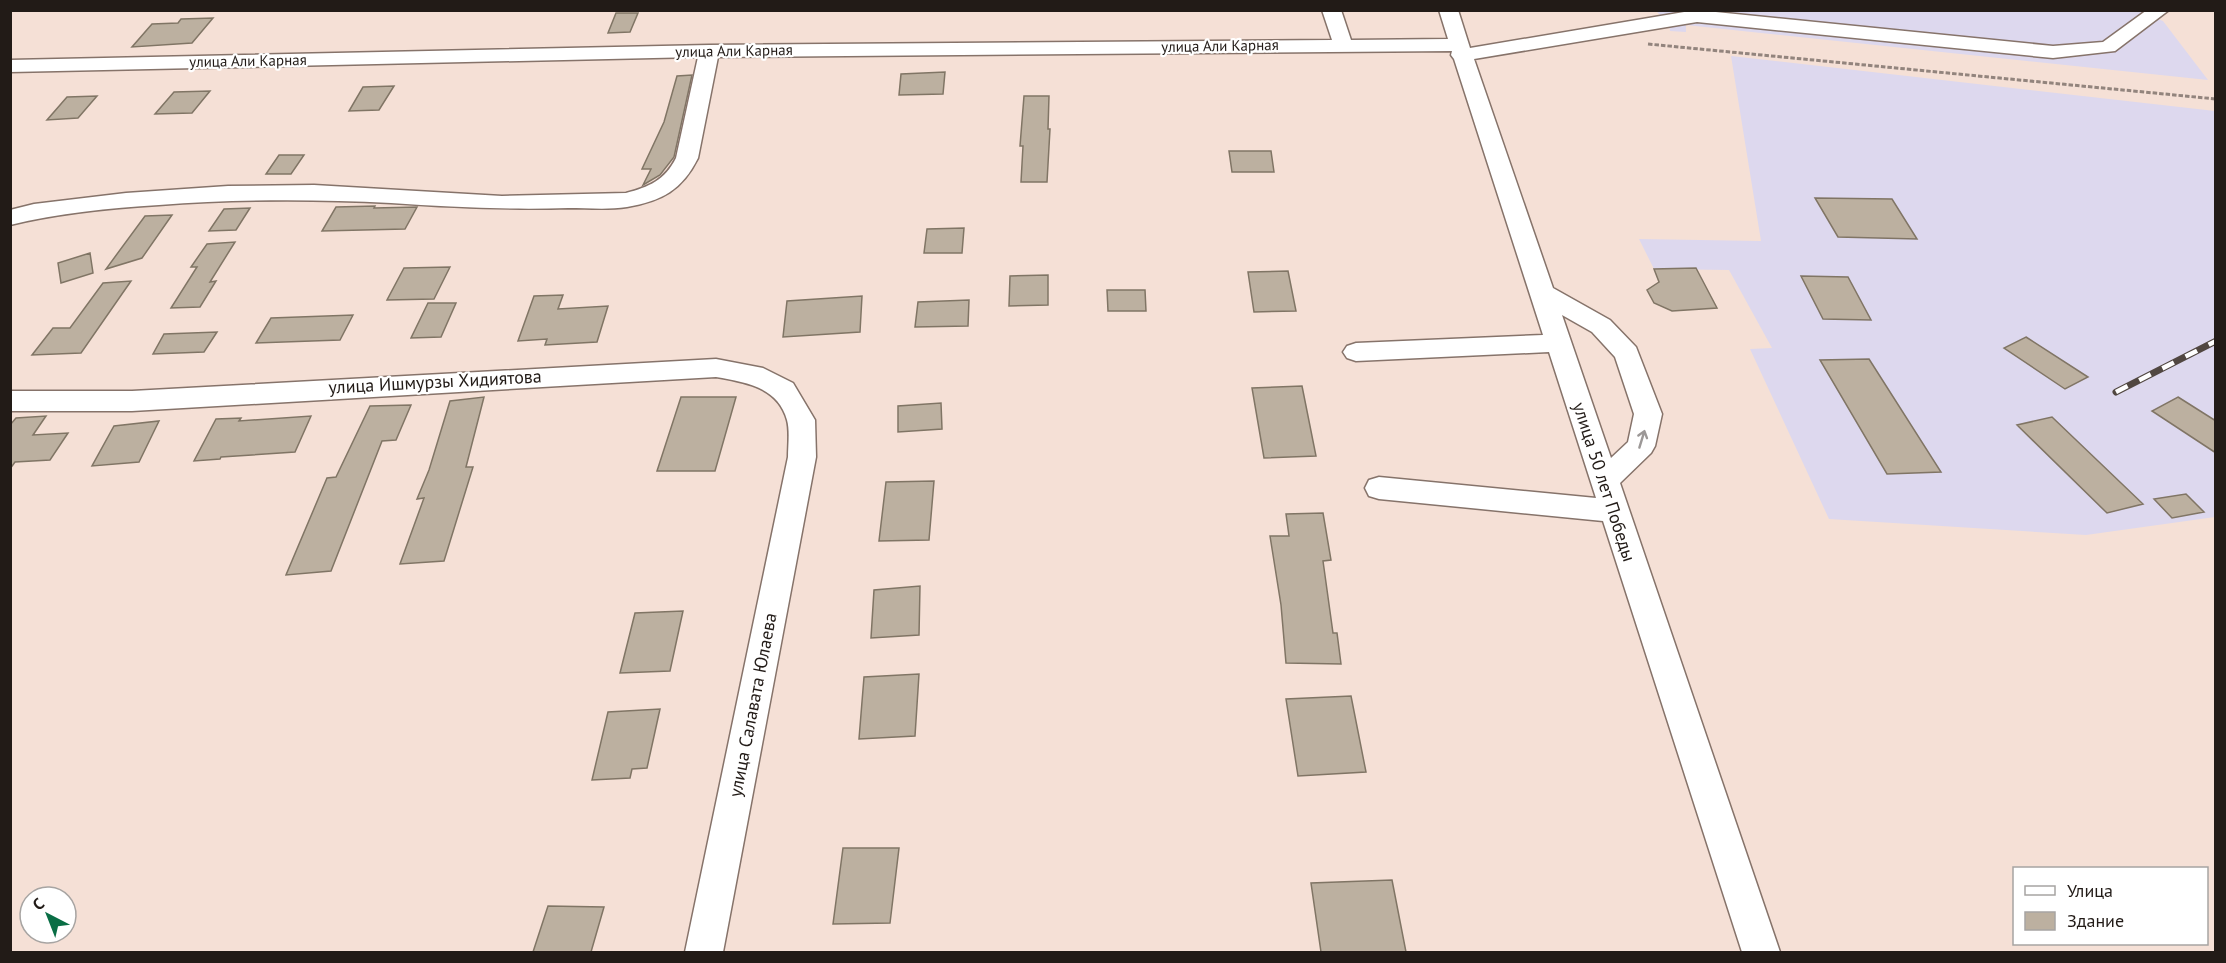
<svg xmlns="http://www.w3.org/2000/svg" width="2226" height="963" font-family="'PT Sans',sans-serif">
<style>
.industrial{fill:#ddd8ee}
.building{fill:#bcb0a0;stroke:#807565;stroke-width:1.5}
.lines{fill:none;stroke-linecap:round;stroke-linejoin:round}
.minor-casing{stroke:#86736a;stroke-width:3}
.path{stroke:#92847d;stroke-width:3;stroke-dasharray:4.5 2;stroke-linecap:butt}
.minor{fill:#fff;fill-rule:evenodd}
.rail-casing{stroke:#514741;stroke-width:7}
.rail{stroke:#fff;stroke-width:4.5;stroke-dasharray:13;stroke-linecap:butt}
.oneway{stroke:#9c9897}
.labels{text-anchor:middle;stroke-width:4.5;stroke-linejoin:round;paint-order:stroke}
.far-street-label{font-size:15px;fill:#221b17;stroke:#fff}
.street-label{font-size:18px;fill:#221b17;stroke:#fff}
</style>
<rect width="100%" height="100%" fill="#f5e0d6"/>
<path class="industrial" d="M1656 11H2143L2141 13 2163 21 2208 80 1686 25V32L1670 31 1669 23Z
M1731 56 2215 111V517L2086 535 1829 519 1750 349 1772 348 1729 270 1654 269 1639 239 1761 241Z"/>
<path class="building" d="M616 13H638L630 32 608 33Z
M213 18 192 43 132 47 152 24 178 23 181 19Z
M945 72 943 94 899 95 901 74Z
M692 75 674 157 660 175 643 185 651 169H642L664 122 677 76Z
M394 86 379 110 349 111 363 87Z
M210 91 192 113 155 114 174 92Z
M97 96 78 118 47 120 67 97Z
M1024 96H1049L1048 129H1050L1047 182H1021L1023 146H1020Z
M1229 151H1271L1274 172H1232Z
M279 155H304L291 174H266Z
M1815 198 1892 199 1917 239 1838 237Z
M375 206 374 208 417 207 405 229 322 231 336 207Z
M250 208 236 230 209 231 224 209Z
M172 215 142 258 106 269 145 216Z
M964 228 962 253H924L927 229Z
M235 242 210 282 216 281 200 307 171 308 197 267H191L207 244Z
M90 253 93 273 61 283 58 263Z
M450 267 434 299 387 300 404 268Z
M1696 268 1717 308 1672 311 1654 303 1647 290 1659 282 1654 269Z
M1288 271 1296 311 1254 312 1248 272Z
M1048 275V305L1009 306 1010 276Z
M1801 276 1848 277 1871 320 1823 319Z
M131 281 81 353 32 355 53 328H70L103 283Z
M1107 290H1145L1146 311H1108Z
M563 295 558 309 608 306 597 342 545 345 547 339 518 341 534 296Z
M862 296 860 332 783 337 787 301Z
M969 300 968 326 915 327 918 302Z
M428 303H456L441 337 411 338Z
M353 315 340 340 256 343 271 318Z
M217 332 204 352 153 354 164 334Z
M2026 337 2088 377 2065 389 2004 348Z
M1869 359 1941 472 1887 474 1820 360Z
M1302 386 1316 456 1264 458 1252 388Z
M484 397 466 467H473L444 561 400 564 424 498 417 499 429 470 450 401Z
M681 397H736L715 471H657Z
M2178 397 2216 421V453L2152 411Z
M941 403 942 429 898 432V406Z
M411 405 396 440 382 441 331 571 286 575 327 478 336 477 370 406Z
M46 416 33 435 68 433 50 460 15 462 10 469V425L16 418Z
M311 416 295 452 221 457 220 459 194 461 216 419 241 418 239 421Z
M2052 417 2143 504 2107 513 2017 425Z
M159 421 139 462 92 466 114 426Z
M934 481 929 540 879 541 886 482Z
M2186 494 2204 512 2172 518 2154 499Z
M1323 513 1331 560 1323 561 1333 633H1337L1341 664 1286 663 1281 605 1270 536H1289L1286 514Z
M920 586 919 635 871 638 874 590Z
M683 611 670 671 620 673 635 613Z
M919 674 915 736 859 739 864 677Z
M1351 696 1366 772 1298 776 1286 699Z
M660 709 647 768 632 769 630 778 592 780 608 712Z
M843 848H899L890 923 833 924Z
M1392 880 1406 952H1321L1311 883Z
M548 906 604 907 591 952H533Z"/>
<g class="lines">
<g class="minor-casing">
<path id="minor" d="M1322 10H1341L1351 40 1448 39 1439 10H1458L1470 48 1696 10 2053 46 2103 42 2147 10H2169L2115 51 2053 58 1697 22 1474 59 1553 288 1610 320 1636 347 1662 414 1655 446 1651 453 1620 483 1780 952H1742L1603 521 1379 499 1369 496 1365 488 1369 480 1379 477 1596 498 1549 352 1356 361 1347 358 1343 352 1347 346 1356 343 1543 335 1454 59 1451 55 1452 51 718 57 698 158C682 190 662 201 627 207 608 210 587 208 568 208 508 210 450 207 391 203 313 199 237 199 159 205 109 208 59 213 10 225V210L34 204 126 193 228 186 314 185 502 196 626 193C649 187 665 180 676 158L698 57 10 72V60L709 45 1332 40ZM1562 315 1592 332 1615 357 1634 414 1628 442 1611 458Z
M716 359 763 368 793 383 815 420 816 457 723 952H685L788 457C788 446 790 430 787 420 778 387 745 382 716 377L132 411H10V391H132Z"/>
</g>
<path class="path" d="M1648 44 2216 99"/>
<use href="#minor" class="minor"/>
<g class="rail-casing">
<path id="rail" d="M2116 392 2216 341"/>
</g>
<use href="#rail" class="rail"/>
</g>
<defs><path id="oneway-shaft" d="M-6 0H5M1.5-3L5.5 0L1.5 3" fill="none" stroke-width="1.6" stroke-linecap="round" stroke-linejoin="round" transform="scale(1.5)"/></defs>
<use class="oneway" href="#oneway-shaft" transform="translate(1642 439) rotate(-73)"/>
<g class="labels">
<g class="far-street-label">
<text transform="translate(1220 46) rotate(-1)" y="5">улица Али Карная</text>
<text transform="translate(734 51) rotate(-1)" y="5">улица Али Карная</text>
<text transform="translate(248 61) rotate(-1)" y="5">улица Али Карная</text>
</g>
<g class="street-label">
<text transform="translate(435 382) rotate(-3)" y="6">улица Ишмурзы Хидиятова</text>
<text transform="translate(1604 482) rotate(72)" y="6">улица 50 лет Победы</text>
<text transform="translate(753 705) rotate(-79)" y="6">улица Салавата Юлаева</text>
</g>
</g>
<rect width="2226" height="963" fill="none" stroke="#221b17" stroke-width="24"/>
<rect x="2013" y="867" width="195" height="78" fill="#ffffff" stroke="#a7a4a2" stroke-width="1.5"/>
<rect x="2025" y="886" width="30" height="9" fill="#ffffff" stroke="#a7a4a2" stroke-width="1.5"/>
<text x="2067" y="897" font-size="18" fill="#221b17">Улица</text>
<rect x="2025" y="912" width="30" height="18" fill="#bcb0a0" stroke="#a7a4a2" stroke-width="1.5"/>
<text x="2067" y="927" font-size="18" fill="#221b17">Здание</text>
<g transform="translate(48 915) rotate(318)"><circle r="28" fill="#ffffff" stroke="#a7a4a2" stroke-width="1.5"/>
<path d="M0-4.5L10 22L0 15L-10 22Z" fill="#096e45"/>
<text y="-9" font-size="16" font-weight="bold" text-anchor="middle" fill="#221b17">С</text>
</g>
</svg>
